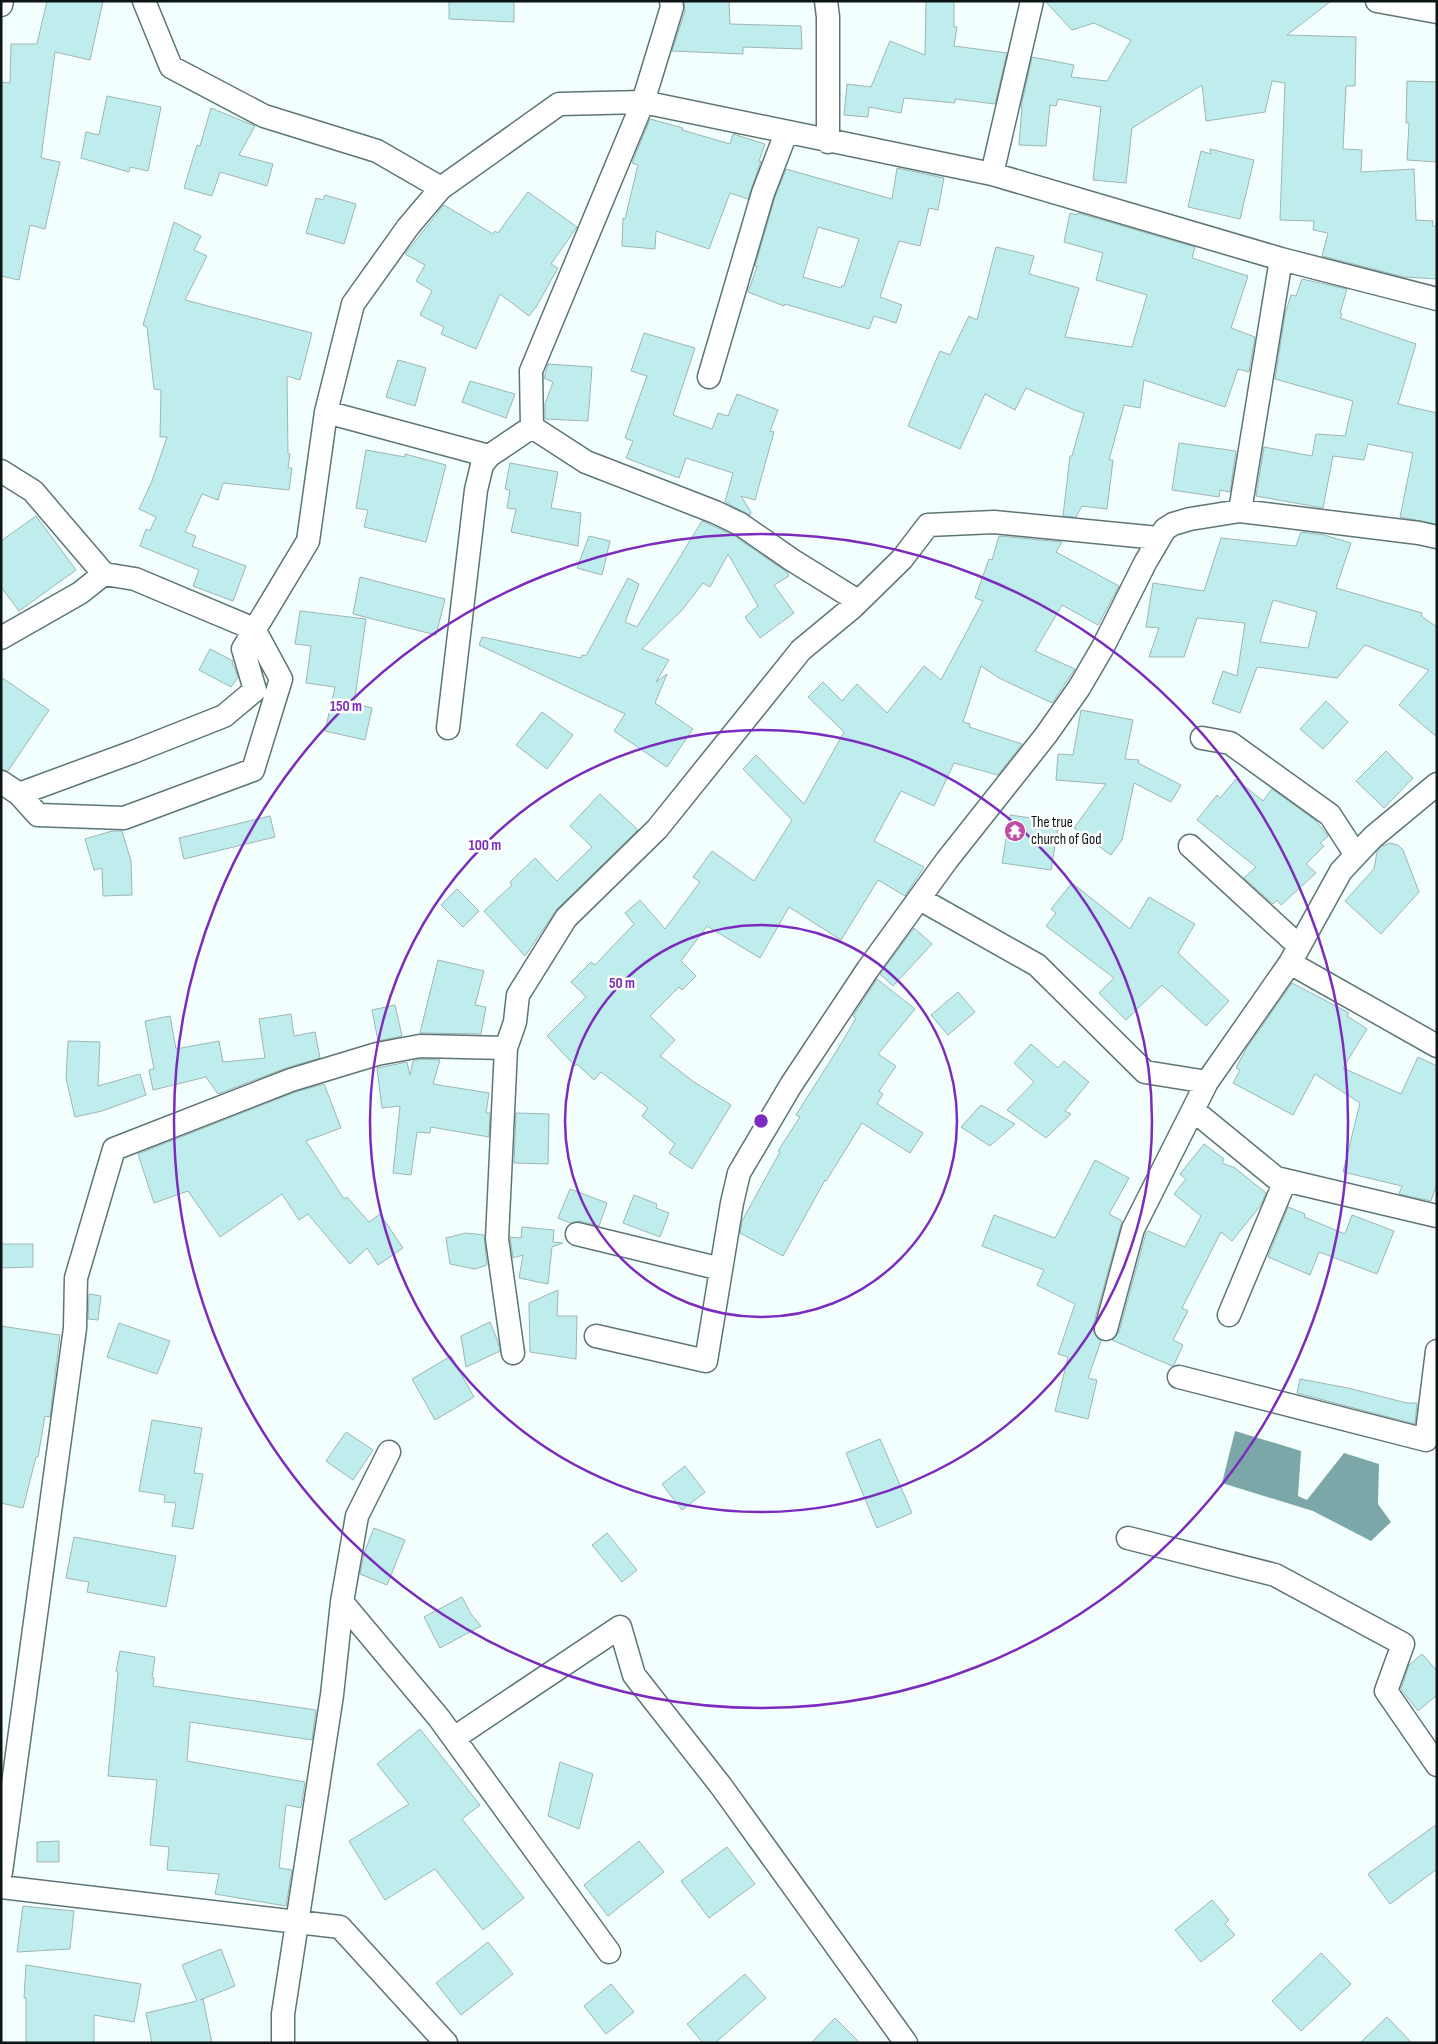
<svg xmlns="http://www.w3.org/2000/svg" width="1438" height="2044" font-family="'Sofia Sans Condensed',sans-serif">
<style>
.water{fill:#7ca7a9}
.building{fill:#bfedee;stroke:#9db6b6;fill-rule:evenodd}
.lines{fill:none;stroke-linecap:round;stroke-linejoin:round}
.minor-casing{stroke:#5e7576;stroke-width:25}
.minor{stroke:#fff;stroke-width:22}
.ring{fill:none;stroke:#7b2cbf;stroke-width:2.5}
.labels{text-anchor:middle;stroke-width:5;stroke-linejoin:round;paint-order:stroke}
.poi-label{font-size:15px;fill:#0c1516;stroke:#fff;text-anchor:start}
.centre{fill:#7b2cbf;stroke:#fff;stroke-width:2.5}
.ring-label{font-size:15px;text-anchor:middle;font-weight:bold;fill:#7b2cbf;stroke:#fff;stroke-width:5;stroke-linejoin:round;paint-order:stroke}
</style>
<rect width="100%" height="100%" fill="#f3fefe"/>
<path class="water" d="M1235 1431 1301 1451 1298 1496 1307 1500 1344 1453 1379 1464 1378 1504 1391 1522 1371 1541 1313 1511 1222 1483Z"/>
<path class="building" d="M47 1H103L90 60 55 52 41 158 60 162 45 229 30 225 19 280 1 276V82L10 83 11 44H37Z
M449 1H514V22L449 19Z
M684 1H729L730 24 801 26 802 49 743 47V54L672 51 685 11Z
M926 1H954V27H957L954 46 1007 53 995 104 955 99V103L904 98 901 113 869 107 868 117 844 115 847 84 871 87 890 41 925 55Z
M1045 1H1331L1287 35 1356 37 1355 86H1346L1343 149 1362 150 1361 172 1414 169 1416 220 1433 221 1432 226H1437V279L1404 277 1322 256 1328 233 1313 230 1314 221 1280 220 1285 83 1272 81 1265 112 1206 121 1202 85 1132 128 1126 183 1093 180 1101 107 1058 99 1056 106 1050 105 1046 146 1019 145 1022 107H1021L1032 57 1074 65 1071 77 1107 81 1131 40 1094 23 1072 30Z
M1407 81 1437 82V162L1407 160 1409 123H1406Z
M107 96 161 107 148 171 130 167 129 172 81 158 86 132 99 135Z
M211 108 255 126 239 155 273 164 267 186 220 172 212 196 184 188 197 145 200 146Z
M650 119 683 128 682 130 730 144 733 134 765 144 759 161H761L748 199 730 193 709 249 656 231 655 249 622 246 623 218 625 219 638 165 632 163Z
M1210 149 1254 160 1240 219 1188 207 1201 151 1211 154Z
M897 168 944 178 938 210 929 208 920 246 899 241 880 297 902 305 896 323 874 316 869 329 785 304 784 306 748 292 757 267 755 266 775 197 786 169 892 199ZM818 227 859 239 844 286 842 285 841 288 803 277Z
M528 192 577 227 551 264 558 268 536 307 529 316 500 294 476 349 441 334 444 327 420 315 432 291 416 281 425 265 405 254 444 205 493 234 495 231 498 233Z
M325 195 356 204 344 244 306 233 316 198 323 200Z
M1070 213 1077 215 1078 213 1195 247 1192 258 1248 276 1231 328 1255 337 1249 372 1238 369 1225 407 1144 380 1140 408 1124 405 1109 460H1113L1107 509 1082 506 1076 517 1063 516 1070 456H1072L1084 413 1074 410 1026 388 1015 410 985 394 960 449 908 426 940 351 950 355 969 316 977 320 996 247 1034 256 1029 274 1079 288 1065 337 1132 347 1147 295 1096 280 1103 253 1064 242Z
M174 222 201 236 194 250 207 256 185 300 312 333 300 380 287 376 288 454H290L288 468H292L289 490 223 483 218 500 202 494 185 532 196 536 192 546 246 566 233 601 193 586 199 570 140 546 146 529 150 531 156 517 139 509 152 481 167 437H160L161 390 154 389 147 327 143 325Z
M1302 279 1347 289 1340 313 1342 314 1340 318 1416 344 1398 404 1437 413V524L1400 517 1413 453 1368 444 1364 460 1333 456 1323 508 1256 496 1264 447 1312 456 1316 434 1345 436 1353 401 1275 379 1285 314 1291 295 1296 296Z
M644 333 695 348 673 415 712 429 718 413 728 416 737 394 778 410 770 431 774 432 755 500 741 496 751 512 750 515 725 502 733 473 686 458 679 478 626 458 633 441 625 438 647 376 631 371Z
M398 360 426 368 415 406 386 397Z
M548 364 592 367 588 421 545 419V404L553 382 544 378Z
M470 381 515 394 506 418 462 402Z
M1179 443 1236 451 1230 492 1220 490 1219 497 1172 490Z
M366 450 405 457V454L446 465 426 542 364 527 368 510 356 508Z
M510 463 558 472 551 508 581 513 578 546 511 532 516 509 507 508 510 490 505 489Z
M36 516 76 570 19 611 1 587V541Z
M702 521 733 535 788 573 789 576 774 585 794 613 760 638 745 617 758 606 728 554 710 587 703 583 682 610 642 649 669 660 656 682 667 674 655 703 693 729 667 767 614 731 625 714 479 645 482 637 581 658 582 655 586 656 628 578 639 584 625 622 637 627Z
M1301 532 1324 535 1351 543 1336 588 1422 613 1421 616 1437 627V737L1399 705 1429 670 1365 645 1337 678 1257 667 1240 713 1212 703 1223 671 1237 676 1245 623 1197 618 1184 657H1149L1159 628 1146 627 1153 583 1204 591 1221 538 1296 546ZM1273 600 1317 612 1308 648 1260 642Z
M589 536 610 541 602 575 577 568Z
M999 536 1062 542 1056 552 1119 586 1098 625 1062 605 1035 651 1075 669 1052 703 999 678 981 666 963 722 970 724 969 727 1022 744 998 775 954 763 934 806 901 791 874 841 924 867 905 896 878 880 841 940 789 907 760 958 707 926 681 961 696 976 682 990 679 987 650 1016 675 1040 660 1056 694 1082 731 1105 692 1169 669 1153 675 1144 642 1116 648 1108 601 1072 594 1080 577 1064 575 1066 547 1036 586 997 571 982 591 962 595 965 634 924 625 913 640 900 665 929 700 882 693 877 712 851 754 881 792 820 743 769 756 755 804 804 844 732 808 697 823 682 842 701 857 684 887 713 924 666 941 680 983 601 975 598 989 559 992 560Z
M360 577 445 599 436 635 353 614Z
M300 611 366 619 354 704 372 708 365 740 325 731 335 687 306 683 311 646 295 644Z
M210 649 233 661 232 664 234 666 238 677 231 687 199 670Z
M1 677 49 710 8 771 1 769Z
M1326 701 1348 722 1323 749 1300 729Z
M1081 710 1133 720 1125 759 1139 760 1138 763 1181 785 1171 802 1134 783 1122 840 1111 855 1074 828 1106 784 1056 780 1058 754 1073 755Z
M542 712 573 735 547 769 516 745Z
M1386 751 1413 778 1384 808 1356 781Z
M1236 779 1263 801 1272 789 1315 820 1328 836 1320 843 1324 846 1306 864 1316 873 1281 905 1277 900 1273 904 1244 878 1256 867 1197 820 1217 795 1220 798Z
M600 794 638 830 557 909 525 956 484 911 512 885 510 882 535 858 557 881 592 847 570 826Z
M1010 815 1059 822 1051 870 1002 863Z
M270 816 275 837 184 859 179 838Z
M112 831H122L131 861 132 895 103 896 102 868 94 870 85 839Z
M1390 843 1398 845 1403 850 1419 892 1381 934 1345 901 1374 869 1377 852 1382 846Z
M1072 883 1130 929 1149 897 1195 924 1178 953 1229 1001 1206 1026 1162 985 1126 1020 1099 993 1114 978 1046 926 1056 913 1051 909Z
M457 889 479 911 463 927 441 905Z
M914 928 932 944 893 986 880 974Z
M438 960 484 971 475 1005 486 1007 481 1034 420 1033Z
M877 979 915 1009 878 1054 896 1066 879 1091 883 1094 877 1104 923 1133 910 1153 862 1123 826 1181 825 1180 783 1256 740 1233 742 1221 780 1152 778 1151 800 1117 796 1115 841 1044 856 1018 853 1016Z
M1292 983 1349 1013 1347 1016 1367 1029 1343 1068 1401 1094 1418 1057 1437 1066V1183L1431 1201 1399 1194 1402 1186 1343 1172 1360 1103 1315 1074 1293 1115 1233 1083 1240 1070 1236 1068 1246 1049Z
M958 992 975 1012 948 1035 931 1015Z
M395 1005 402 1036 378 1041 372 1010Z
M291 1014 294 1036 315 1032 320 1058 286 1068 218 1094 206 1077 153 1090 149 1070 154 1069 145 1021 170 1016 176 1049 219 1041 223 1062 265 1058 259 1019Z
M68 1041 100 1042 98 1086 140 1074 146 1095 102 1111 75 1117 66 1078Z
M1031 1044 1058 1068 1064 1061 1089 1082 1065 1111 1071 1114 1046 1138 1007 1110 1034 1082 1014 1063Z
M421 1059 440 1060 433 1084 489 1093 486 1113H490L489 1137 431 1127 430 1133 417 1132 411 1175 393 1173 400 1106 382 1108 377 1068 407 1062 410 1075 413 1061Z
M324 1084 341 1128 306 1141 344 1199 347 1197 369 1222 380 1214 403 1248 378 1265 367 1248 350 1264 308 1214 299 1220 282 1194 220 1237 188 1191 154 1203 138 1154 295 1092Z
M981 1105 1015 1124 990 1146 961 1127Z
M516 1113 549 1114 548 1164 514 1163Z
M1204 1144 1224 1159 1222 1163 1235 1168 1266 1193 1261 1205 1232 1241 1221 1232 1182 1308 1188 1311 1173 1340 1183 1345 1174 1365 1172 1366 1112 1340 1119 1332 1146 1233 1148 1231 1185 1247 1201 1216 1174 1194 1186 1179 1180 1174Z
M1095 1160 1129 1178 1109 1214 1122 1221 1093 1326 1094 1333 1101 1341 1088 1378 1097 1380 1088 1419 1055 1411 1068 1357 1058 1354 1075 1304 1037 1285 1044 1270 982 1246 994 1215 1055 1238Z
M570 1189 607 1203 599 1226 580 1221 570 1223 558 1218Z
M634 1195 657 1204 656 1208 669 1213 660 1237 623 1223Z
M1288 1207 1305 1214 1304 1217 1345 1234 1352 1215 1394 1231 1377 1274 1319 1252 1310 1275 1268 1257Z
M522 1227 554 1230 553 1242 563 1243 552 1247 548 1284 519 1278 523 1255 513 1258 510 1237 521 1238Z
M466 1233 484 1235 487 1265 475 1269 450 1264 446 1238Z
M1 1244H33V1267L1 1268Z
M558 1290 557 1316H577L576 1359 530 1352 529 1303Z
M89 1294 101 1296 98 1320 88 1319Z
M490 1322 498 1342 500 1351 466 1367 461 1336Z
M119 1323 170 1341 157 1374 107 1357Z
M1 1326 60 1335 50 1417 45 1416 38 1457H36L23 1508 1 1503Z
M451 1356 474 1397 435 1420 412 1379Z
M1300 1379 1348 1388 1407 1403H1417L1415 1424 1297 1393Z
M152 1420 202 1428 194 1473 203 1474 193 1529 172 1526 176 1503 164 1502 165 1495 139 1491Z
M346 1432 373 1450 353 1480 326 1461Z
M880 1439 912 1513 877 1528 846 1453Z
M685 1466 705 1492 682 1510 662 1484Z
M374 1528 405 1540 387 1585 360 1574 364 1553Z
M607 1533 637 1570 622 1582 592 1545Z
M74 1537 176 1556 166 1607 87 1592 89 1582 66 1578Z
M462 1597 471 1614 481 1626 440 1648 424 1617Z
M120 1651 155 1657 152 1678H154L153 1686 316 1710 312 1740 190 1722 187 1761 305 1782 301 1808 286 1805 279 1868 292 1870 286 1906 215 1894 219 1874 167 1870 169 1847 150 1845 157 1780 108 1776 118 1672 116 1671Z
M1422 1654 1437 1671V1695L1418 1711 1401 1689 1409 1665Z
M420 1729 480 1805 462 1819 524 1898 483 1930 435 1869 385 1900 349 1841 409 1804 377 1764Z
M560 1762 593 1774 579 1829 548 1816Z
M1437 1824V1869L1390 1904 1368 1874Z
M59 1841V1862H37V1842Z
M639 1841 664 1872 608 1916 584 1885Z
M727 1847 755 1884 709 1918 681 1881Z
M1212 1900 1229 1920 1225 1924 1235 1935 1201 1962 1175 1930Z
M23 1906 74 1911 70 1949 17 1952Z
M488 1942 513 1974 461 2015 436 1983Z
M221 1949 235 1986 200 2000 203 1999 212 2043H152L146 2013 197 2001 182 1965Z
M1321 1953 1351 1984 1301 2031 1272 2001Z
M26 1965 141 1984 134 2022 94 2015V2043H26V1998H24Z
M745 1974 766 1998 715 2043H703L687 2024Z
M611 1984 634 2012 606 2034 584 2006Z
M1387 2017 1412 2043H1360Z
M835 2018 860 2043H811Z"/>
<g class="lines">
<g class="minor-casing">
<path id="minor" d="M144 1 171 67 264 116 377 151 441 188
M826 1 828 17V142
M1377 1 1437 12
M1 5 2 1
M992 174 1032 1
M709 377 763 193 786 133
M326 412 489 456
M532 427 586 462 715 512 740 524 792 560 858 601
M1 471 33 491 104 574
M1240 511 1281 259
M1 638 80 593 104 574 135 579 254 629 281 679 253 770 124 818 38 815 19 794
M448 728 476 490 482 465 489 456 532 427 531 371 643 102 672 7 671 1
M1202 738 1230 743 1330 815 1356 855
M1 782 19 794 133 752 224 716 255 690 243 649 308 541 326 412 353 304 408 227 441 188 559 104 643 102 992 174 1281 259 1437 299
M1190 846 1299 946
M920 899 1037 965 1145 1072 1207 1082
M1290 963 1437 1046
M1193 1110 1276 1178 1437 1216
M577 1234 721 1269
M1229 1315 1285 1181
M1106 1329 1133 1229 1207 1082 1290 963 1341 871 1373 837 1437 784
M596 1336 706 1361 732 1203 739 1173 791 1085 868 969 947 860 1046 735 1079 688 1103 647 1145 563 1165 529 1173 524 1190 519 1240 511 1419 533 1437 537
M513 1353 497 1239 506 1048 515 1022 518 995 566 918 657 829 801 650 853 607 902 559 928 525 994 522 1158 538
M1179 1377 1426 1440 1437 1351
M389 1452 357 1516 342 1602 439 1718 609 1952
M1128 1538 1275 1575 1403 1644 1386 1691 1437 1765
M454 1738 620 1627 634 1675 721 1786 906 2043
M1 1872 75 1328 76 1278 114 1149 291 1080 377 1054 420 1046 506 1048
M1 1887 340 1927 446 2043
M283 2043V2014L332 1695 342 1602"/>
</g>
<use href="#minor" class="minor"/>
</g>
<g class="ring">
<circle cx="761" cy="1121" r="196"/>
<circle cx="761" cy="1121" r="391"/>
<circle cx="761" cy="1121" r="587"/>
</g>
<defs>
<g id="temple-disc" transform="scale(1.125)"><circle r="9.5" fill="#c04ca6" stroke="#fff"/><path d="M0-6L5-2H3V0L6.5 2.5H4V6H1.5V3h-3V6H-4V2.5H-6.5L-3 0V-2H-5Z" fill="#fff"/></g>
</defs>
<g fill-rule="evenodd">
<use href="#temple-disc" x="1015" y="831"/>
</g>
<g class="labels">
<g class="poi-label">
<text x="1031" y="827">The true<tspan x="1031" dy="17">church of God</tspan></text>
</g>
</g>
<circle cx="761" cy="1121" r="8" class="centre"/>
<g class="ring-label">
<text x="346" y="711">150 m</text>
<text x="485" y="850">100 m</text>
<text x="622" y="988">50 m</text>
</g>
<rect width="1438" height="2044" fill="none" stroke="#0c1516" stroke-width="5"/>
</svg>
